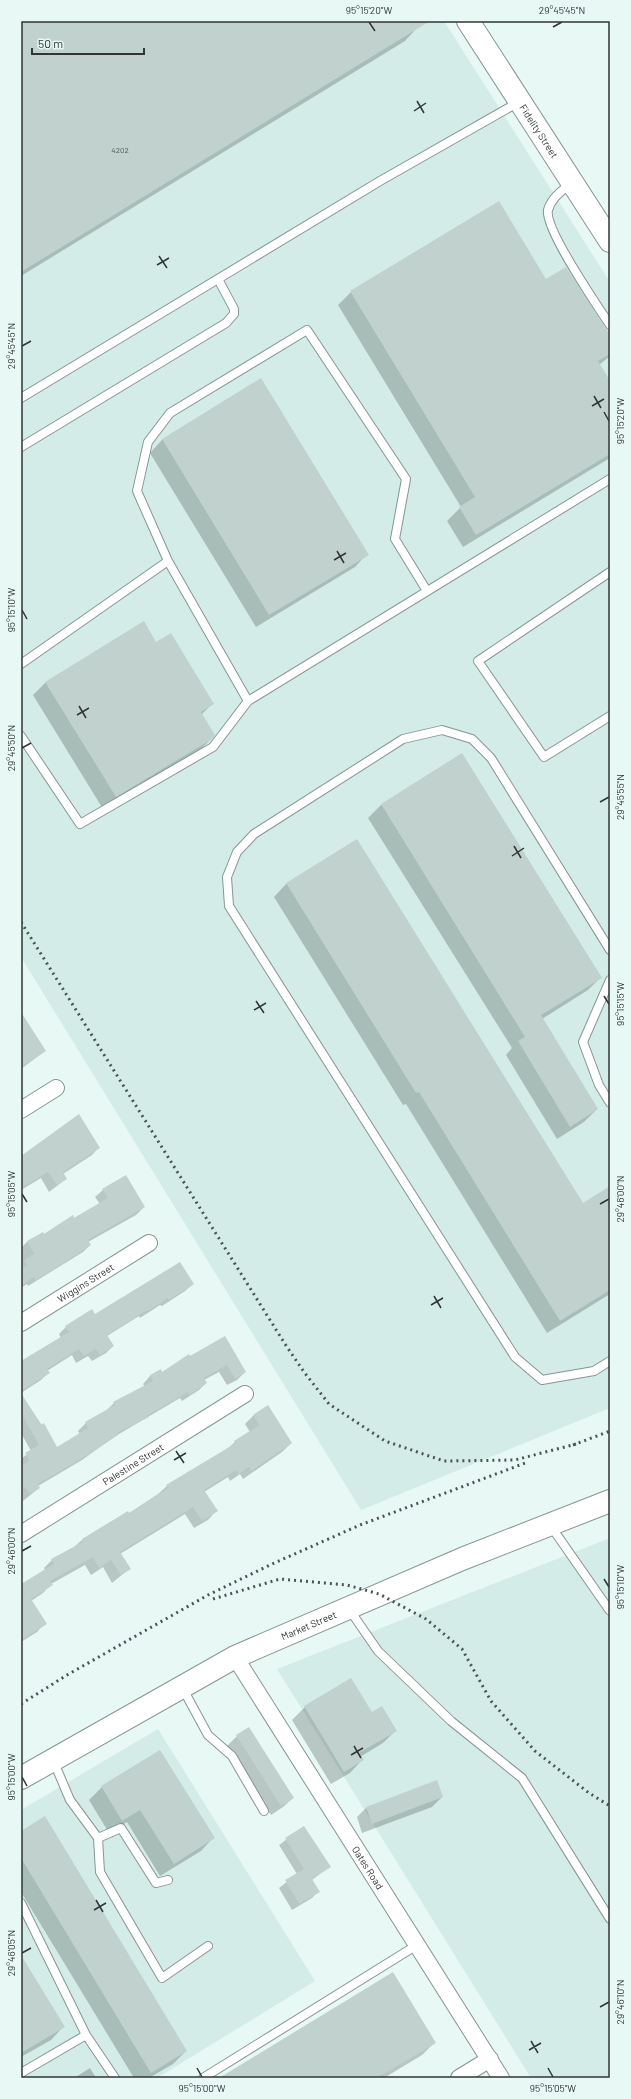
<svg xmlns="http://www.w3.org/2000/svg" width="631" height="2099" font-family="Barlow,sans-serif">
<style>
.built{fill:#d3ece7}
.shadow{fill:#0003}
.building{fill:#c0d1ce}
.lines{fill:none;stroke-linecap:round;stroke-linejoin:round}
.lane-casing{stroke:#869693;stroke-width:10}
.street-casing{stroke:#869693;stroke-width:18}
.secondary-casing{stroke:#869693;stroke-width:24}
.lane{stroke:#fff;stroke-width:8}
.street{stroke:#fff;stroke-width:16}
.secondary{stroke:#fff;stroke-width:22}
.rail{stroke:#4d5553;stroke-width:3;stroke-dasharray:2 4;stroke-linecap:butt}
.ticks{fill:none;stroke:#303635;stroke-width:1.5}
.labels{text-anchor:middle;stroke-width:4;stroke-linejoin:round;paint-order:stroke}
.number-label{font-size:8px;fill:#545d5b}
.street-label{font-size:10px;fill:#303635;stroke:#e7f8f5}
.neatline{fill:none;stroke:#303635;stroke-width:1.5}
.ticks-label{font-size:10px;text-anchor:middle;fill:#303635}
</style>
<rect width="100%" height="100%" fill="#e7f8f5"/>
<path class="built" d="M21 21H444L610 282V1408L361 1510 21 957Z
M610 1538V2078H531L277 1669Z
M158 1729 315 1981 157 2078H21V1810Z"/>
<path class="shadow" d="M21 21H413L417 28 405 41 21 276Z
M351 292 610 337V356L599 365 610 383V458L463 547 447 521 461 507 338 305Z
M261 380 367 554 355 567 256 627 150 453 162 440Z
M156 643 213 703 201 715 211 739 198 752 103 809 33 695 46 682Z
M462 754 601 977 588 990 542 1019 597 1109 584 1122 557 1139 506 1055 512 1048 368 818 381 805Z
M356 841 583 1204 610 1188V1294L547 1333 406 1104 403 1105 274 897 286 884Z
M21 1015 45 1051 21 1069Z
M99 1147 92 1155 63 1174 66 1179 49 1192 41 1178 21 1190V1157Z
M103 1190 144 1207 136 1215 88 1242 90 1245 83 1252 28 1286 27 1284 21 1288V1248L27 1242 42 1233 43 1235 100 1204 95 1197Z
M193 1284 185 1291 162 1306 160 1305 140 1318 139 1316 107 1336 113 1346 106 1353 92 1361 88 1356 76 1363 72 1355 47 1371 48 1373 41 1380 21 1393V1362L61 1338 59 1334 66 1327Z
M225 1337 245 1372 237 1380 227 1385 219 1372 204 1380 206 1383 199 1390 182 1401 180 1398 114 1437 82 1460 38 1486 39 1488 23 1501 21 1459 31 1451 21 1433V1394L57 1448 80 1434 78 1431 86 1423 106 1411 114 1403 145 1387 143 1384 150 1376 160 1370 162 1373Z
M268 1407 291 1443 282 1452 243 1479 240 1474 230 1481 228 1477 204 1492 216 1511 208 1520 194 1528 185 1514 120 1554 129 1569 112 1583 103 1567 91 1575 85 1565 51 1584 43 1593 31 1601 45 1623 37 1632 21 1642V1585L45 1570 44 1568 52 1560 74 1547 82 1540 127 1513 128 1514 158 1494 167 1486 226 1450 235 1442 250 1432 245 1424 253 1416Z
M305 1707 372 1713 395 1731 383 1743 360 1757 362 1760 350 1773 331 1784 292 1720Z
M237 1736 293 1798 283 1807 271 1815 227 1746Z
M160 1751 213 1838 201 1851 160 1876 127 1822 109 1833 89 1800 102 1787Z
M442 1797 432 1807 362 1833 357 1817 366 1808Z
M304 1827 329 1867 312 1880 318 1891 312 1898 292 1910 279 1888 297 1874 279 1845Z
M21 1832 186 2051 173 2064 149 2078H134L21 1892Z
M21 1957 63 2027 51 2040 21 2057Z
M434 2043 422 2055 384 2078H221Z
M90 2068 96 2078H74Z"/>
<path class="building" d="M21 21H430L21 272Z
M499 201 546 279 566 267 610 335V354L598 361 610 381V454L476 535 459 507 475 497 350 291Z
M261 378 369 555 269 615 162 439Z
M144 621 156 642 171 633 214 704 201 712 215 735 212 739 116 797 45 682Z
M462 753 602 978 541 1015 598 1109 570 1127 518 1041 525 1037 381 804Z
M357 839 583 1203 610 1186V1290L560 1321 419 1092 416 1093 286 883Z
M21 1012 46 1051 21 1067Z
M79 1114 100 1148 63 1172 67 1179 57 1185 48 1172 21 1188V1156Z
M126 1175 145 1207 88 1240 91 1245 62 1264 36 1280 34 1277 21 1286V1269L27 1265 24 1260 34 1254 27 1241 43 1232 44 1234 73 1215 74 1218 108 1198 102 1189Z
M180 1262 194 1284 169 1300 168 1298 148 1311 147 1310 107 1335 114 1346 100 1355 96 1349 84 1356 79 1349 47 1369 50 1373 21 1391V1361L69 1332 65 1326 92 1309 95 1314Z
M225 1336 246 1372 235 1379 227 1365 204 1378 207 1383 189 1395 188 1392 148 1415 149 1417 117 1433 118 1435 91 1453 38 1484 40 1488 30 1494 25 1487 21 1490V1466L30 1460 25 1453 39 1445 21 1413V1393L41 1425 44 1423 57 1447 88 1428 85 1422 115 1405 113 1402 153 1381 150 1375 161 1369 162 1372 189 1354 190 1356Z
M268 1405 292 1443 251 1471 249 1467 239 1474 236 1470 204 1490 218 1511 202 1521 193 1507 120 1552 131 1569 121 1575 111 1560 99 1568 93 1557 50 1581 53 1585 31 1599 47 1624 21 1640V1584L54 1564 51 1559 83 1542 82 1539 128 1511 129 1513 168 1488 166 1485 236 1443 234 1441 259 1425 253 1415Z
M351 1678 372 1712 382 1706 397 1731 359 1753 364 1760 344 1772 304 1706Z
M249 1727 294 1798 281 1806 236 1735Z
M160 1750 215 1838 174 1864 140 1810 122 1821 101 1786Z
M437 1780 443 1797 372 1824 366 1807Z
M45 1816 187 2051 151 2073 21 1858V1831Z
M304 1826 331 1867 312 1879 320 1892 299 1904 285 1880 304 1869 285 1838Z
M21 1955 65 2027 21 2053Z
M393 1972 436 2043 377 2078H219Z"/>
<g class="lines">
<g class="lane-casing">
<path id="lane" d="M571 183C562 191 551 198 548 210 544 228 598 307 610 325
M21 398 380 181 519 102
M21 447 226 323 234 314V309L218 279
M168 561 248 701
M610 572 478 661 544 757 610 716
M21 664 168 561 137 491 148 442 170 413 307 330 406 479 395 539 427 591
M21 736 80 824 213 747 248 701 610 479
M610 950 491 758 472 739 442 730 403 739 254 834 237 852 227 877 229 906 515 1357 542 1380 594 1371 610 1361
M610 980 583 1042 599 1085 610 1103
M550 1525 610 1611
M349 1609 378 1651 451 1721 522 1778 610 1919
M183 1689 208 1735 232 1756 264 1811
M53 1760 70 1800 98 1838 100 1872 162 1978 208 1946
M98 1838 121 1828 156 1883 168 1880
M21 1903 86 2035 115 2078
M21 2073 86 2035
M203 2078 417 1945"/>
</g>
<g class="street-casing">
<g id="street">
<path d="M21 1110 56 1088"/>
<path id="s1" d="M21 1323 149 1243"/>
<path id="s2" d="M21 1534 245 1394"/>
<path id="s3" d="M235 1657 501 2078"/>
<path d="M459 2078 490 2059"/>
</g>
</g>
<g class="secondary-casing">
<g id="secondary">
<path id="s4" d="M468 21 610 241"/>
<path id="s5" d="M21 1778 235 1657 462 1559 610 1501"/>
</g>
</g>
<use href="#lane" class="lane"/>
<use href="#street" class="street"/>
<use href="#secondary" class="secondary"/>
<path class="rail" d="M21 922 285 1344 304 1372 329 1404 385 1441 444 1461 515 1460 576 1444
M573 1445 610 1431
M213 1599 280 1579 347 1585 379 1594 426 1619 462 1649 491 1701 535 1751 589 1793 610 1806
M21 1704 67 1675 208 1595 272 1564 360 1525 528 1462"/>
</g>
<path class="ticks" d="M369 22 375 31M553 27 562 22M417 101 424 113M414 111 426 103M159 256 167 268M157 265 169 258M22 346 31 341M594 396 601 408M592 406 604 399M604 412 609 421M337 551 344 563M334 560 346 553M22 610 27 619M79 706 86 718M77 715 89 708M22 748 31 743M600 802 609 797M514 846 521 858M512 856 524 848M604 996 609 1004M256 1001 264 1013M254 1010 266 1003M22 1194 27 1202M600 1204 609 1199M434 1296 441 1308M431 1305 443 1298M176 1451 184 1463M174 1460 186 1453M22 1551 31 1546M604 1579 609 1587M354 1746 361 1758M351 1755 363 1748M22 1777 27 1786M96 1900 103 1912M94 1910 106 1903M22 1953 31 1948M600 2007 609 2002M531 2041 538 2053M529 2050 541 2043M197 2068 202 2077M548 2068 553 2077"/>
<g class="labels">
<g class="number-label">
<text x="120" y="153">4202</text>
</g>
<g class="street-label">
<text dy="4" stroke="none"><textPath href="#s4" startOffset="131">Fidelity Street</textPath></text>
<text dy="4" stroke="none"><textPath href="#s1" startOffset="76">Wiggins Street</textPath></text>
<text dy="4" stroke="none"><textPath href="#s2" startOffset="132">Palestine Street</textPath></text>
<text dy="4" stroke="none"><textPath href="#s5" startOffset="326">Market Street</textPath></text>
<text dy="4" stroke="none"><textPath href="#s3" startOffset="249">Oates Road</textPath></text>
</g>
</g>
<rect width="631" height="2099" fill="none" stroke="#e7f8f5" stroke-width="44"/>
<path d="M32 48v6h112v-6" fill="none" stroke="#303635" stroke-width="2"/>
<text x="38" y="48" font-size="12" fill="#303635" stroke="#e7f8f5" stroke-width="3" paint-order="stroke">50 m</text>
<rect x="22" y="22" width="587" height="2055" class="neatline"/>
<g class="ticks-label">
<text x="369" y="14">95°15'20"W</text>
<text x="562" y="14">29°45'45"N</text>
<text transform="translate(11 346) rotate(-90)" y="4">29°45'45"N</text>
<text transform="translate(620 421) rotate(-90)" y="4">95°15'20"W</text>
<text transform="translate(11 610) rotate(-90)" y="4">95°15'10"W</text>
<text transform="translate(11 748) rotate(-90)" y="4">29°45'50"N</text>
<text transform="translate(620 797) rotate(-90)" y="4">29°45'55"N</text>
<text transform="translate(620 1004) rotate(-90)" y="4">95°15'15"W</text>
<text transform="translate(11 1194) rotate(-90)" y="4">95°15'05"W</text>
<text transform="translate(620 1199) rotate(-90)" y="4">29°46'00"N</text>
<text transform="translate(11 1551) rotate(-90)" y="4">29°46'00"N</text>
<text transform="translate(620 1587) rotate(-90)" y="4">95°15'10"W</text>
<text transform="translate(11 1777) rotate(-90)" y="4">95°15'00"W</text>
<text transform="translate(11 1953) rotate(-90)" y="4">29°46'05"N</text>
<text transform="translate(620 2002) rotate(-90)" y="4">29°46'10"N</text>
<text x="202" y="2092">95°15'00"W</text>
<text x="553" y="2092">95°15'05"W</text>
</g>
</svg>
